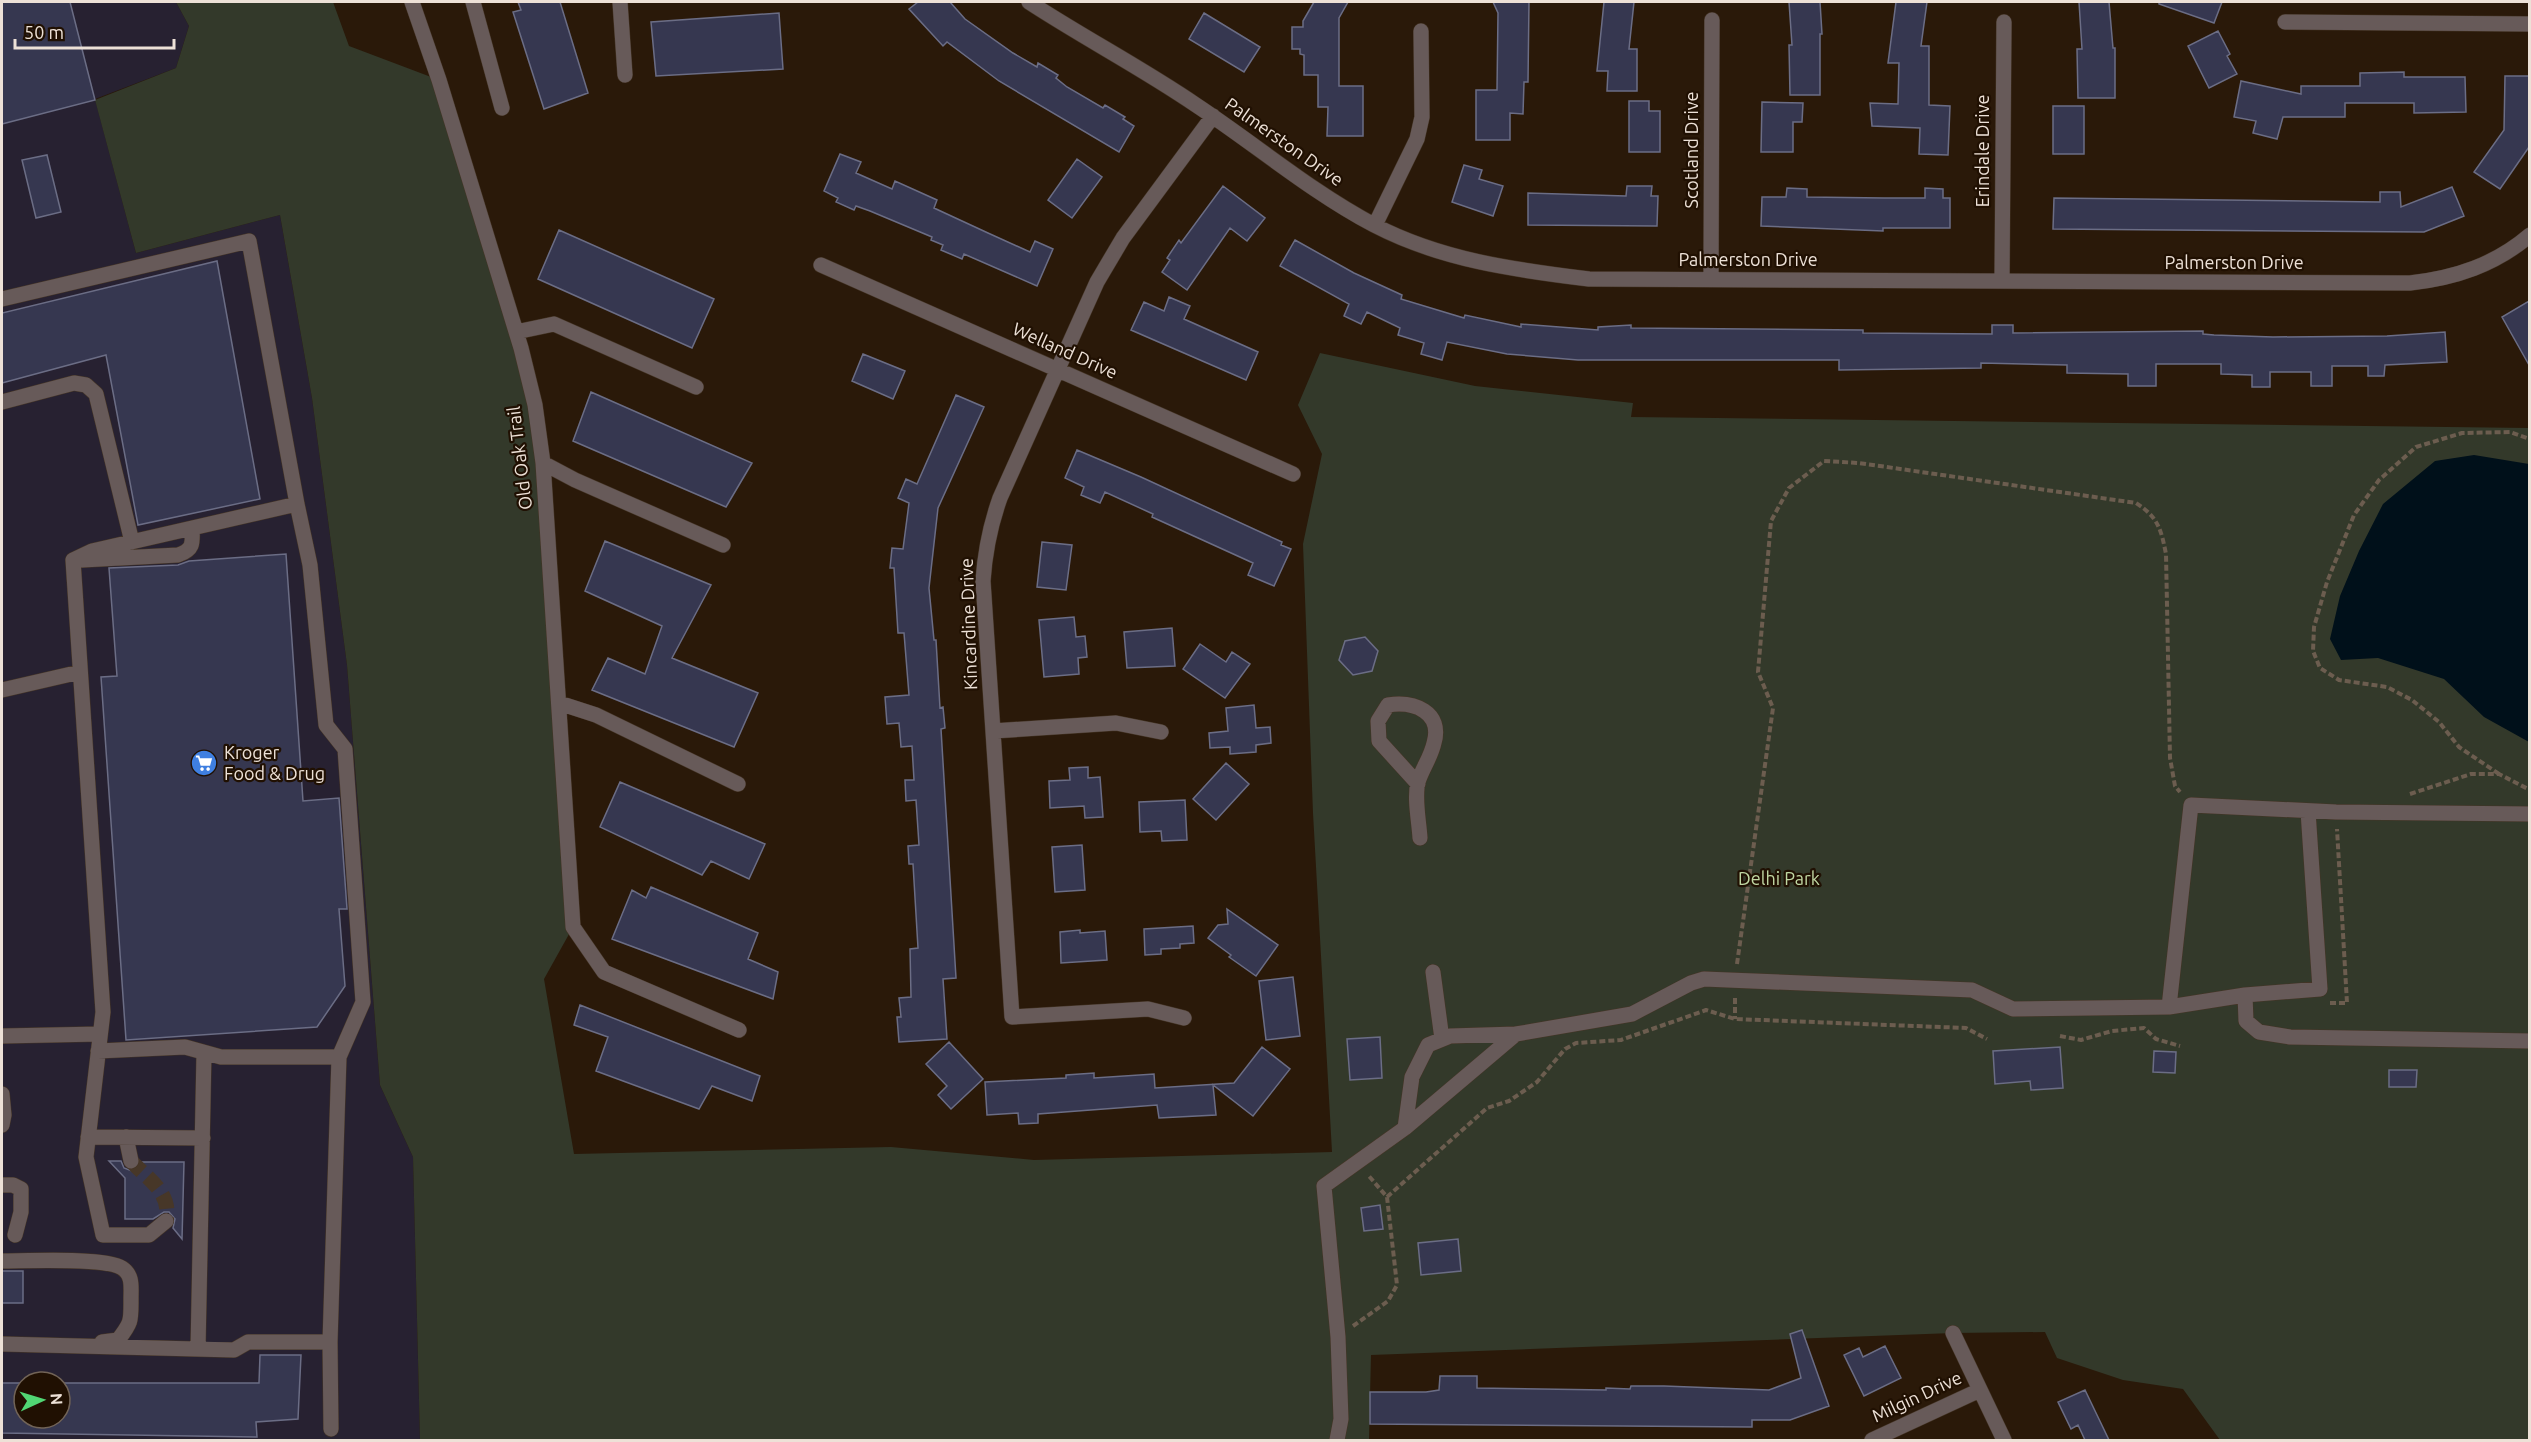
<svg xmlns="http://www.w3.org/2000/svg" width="2531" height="1442" font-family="Ubuntu,sans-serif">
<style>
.commercial{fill:#272131;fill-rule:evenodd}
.green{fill:#33392a}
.water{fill:#00101a}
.building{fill:#363750;stroke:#6b6d85;stroke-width:1.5}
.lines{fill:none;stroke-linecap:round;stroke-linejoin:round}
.minor-tunnel{stroke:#473728;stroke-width:15;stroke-dasharray:15 8;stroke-linecap:butt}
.minor-casing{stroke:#453526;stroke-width:16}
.path{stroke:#6c5d4f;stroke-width:4;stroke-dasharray:6 3;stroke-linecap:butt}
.minor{stroke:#675a59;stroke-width:15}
.labels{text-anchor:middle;stroke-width:4.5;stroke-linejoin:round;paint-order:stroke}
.street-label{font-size:18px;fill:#ede1d7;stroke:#201002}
.poi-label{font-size:18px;fill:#ede1d7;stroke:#201002;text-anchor:start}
.park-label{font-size:18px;fill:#c0d7a3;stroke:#201002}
</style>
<rect width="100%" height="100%" fill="#2a1909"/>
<path class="commercial" d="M2 2H176L189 26 176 68 95 99 136 253 280 215 312 398 347 665 380 1085 413 1157 420 1440H2ZM24 1382H60V1418H24Z"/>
<path class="green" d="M176 2H333L349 46 439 80 535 405 573 927 544 979 574 1154 891 1147 1034 1160 1332 1152 1313 813 1303 544 1322 454 1298 405 1320 353 1475 386 1633 403 1631 417 2529 428V1440H2220L2183 1389 2123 1380 2057 1358 2045 1332 1953 1333 1371 1355 1369 1440H420L413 1157 380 1085 347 665 312 398 280 215 136 253 95 100 176 68 189 26Z"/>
<path class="water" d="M2474 455 2529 464V742L2484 717 2444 679 2378 658 2341 660 2330 639 2340 596 2359 551 2383 504 2435 461Z"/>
<path class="building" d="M2 2H70L95 100 2 124Z
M518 2H560L588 93 544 109 513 12 521 10Z
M918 2H950L965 19 1013 53 1037 67 1038 63 1058 75 1056 78 1067 87 1103 108 1105 105 1125 117 1123 119 1134 126 1119 152 999 81 947 42 943 46 909 9Z
M1314 2H1348L1339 18V86H1363V136H1327L1328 107H1318V75H1304V55L1300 54V49H1292V27H1303V21Z
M1493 2H1529L1528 82H1524L1523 114 1510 113V140H1476V90H1497L1498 13Z
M1604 2H1634L1629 49H1637V91H1607L1608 71H1597Z
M1789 2H1820L1822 34H1820V95H1790L1789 45H1792Z
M1896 2H1927L1921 46H1929V105L1950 106 1948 155 1919 154 1920 128 1872 126 1870 103 1898 104 1899 63H1888Z
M2079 2H2109L2113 48H2115V98H2078L2077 49H2082Z
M2159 2H2222L2214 23 2159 4Z
M779 13 783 69 656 76 651 22Z
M1204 13 1260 47 1244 72 1189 39Z
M2218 31 2230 54 2227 56 2237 74 2209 88 2188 46Z
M2404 72V77H2465L2466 112 2414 113V103H2345V117H2283L2277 139 2253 133 2256 121 2234 117 2241 81 2301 94V86H2360V73Z
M2505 76H2529V147L2500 189 2474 172 2504 130Z
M1629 101H1649V111H1660V152H1629Z
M1762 102 1803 103 1802 122H1793V152H1761Z
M2053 106H2084V154H2053Z
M840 154 861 162 856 173 892 189 895 181 937 200 934 208 988 233 1030 252 1035 241 1053 249 1037 286 964 254 962 259 941 250 943 245 931 240 932 237 870 211 856 206 854 210 836 202 838 198 824 191Z
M47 155 61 212 36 218 22 160Z
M1077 159 1102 177 1072 218 1048 200Z
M1464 165 1482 170 1479 179 1503 186 1493 216 1452 202Z
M1223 186 1265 218 1247 241 1230 228 1187 290 1162 272 1170 260 1167 258 1179 240 1181 243Z
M1627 186H1652L1651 196H1658L1657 226 1528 225V193L1626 196Z
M2452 187 2464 216 2424 232 2053 229 2054 198 2380 202V192H2400L2401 207Z
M1787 188 1807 189V197L1884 198H1925V188L1943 189V198H1950V228H1883V231L1761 226 1762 197H1786Z
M559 230 714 299 692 348 538 279Z
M1295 240 1354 273 1402 295 1401 299 1464 318 1465 315 1521 327V324L1598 330V327L1631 325V328L1863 330V333L1992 334V325H2013V333L2203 331V334L2214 335 2273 337 2387 336 2445 332 2447 362 2385 365 2384 376H2368V366H2332V386H2311V372H2270V387H2252V375L2221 374V364H2156V386H2128V374L2067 373V365L1981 363V368L1839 370V360H1578L1507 354 1447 342 1442 360 1421 354 1424 343 1398 335 1400 328 1367 312 1361 324 1344 316 1349 304 1280 266Z
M217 261 260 499 138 525 106 355 2 383V313Z
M1169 297 1190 306 1184 319 1258 352 1246 380 1131 330 1144 302 1164 311Z
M2529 301V365L2502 317Z
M863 354 905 371 893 399 852 381Z
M591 392 752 463 726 507 573 441Z
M956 395 984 407 938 508 929 588 934 640H936L940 708 943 707 945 728 941 729 956 978 943 979 947 1039 899 1042 897 1017H901L899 998 911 997 910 949 918 948 913 864H909L908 846 919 845 916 800 906 801 905 780H914L912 746 901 747 899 723 887 724 885 697 909 695 904 633H898L894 568H890L892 548 903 549 909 503 898 498 906 479 917 484Z
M1077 450 1141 477 1282 542 1281 545 1291 549 1274 586 1248 575 1253 563 1152 517 1153 514 1105 492 1100 503 1081 495 1084 487 1065 478Z
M605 541 711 585 672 658 758 693 734 747 592 690 608 658 645 674 662 626 585 591Z
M1042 542 1072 545 1066 590 1037 587Z
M286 554 303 801 339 798 347 909H339L345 986 317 1027 126 1040 101 677 117 676 109 568 178 565 189 561Z
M1074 617 1076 637 1085 636 1087 657 1078 658 1079 674 1044 677 1039 620Z
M1172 628 1175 666 1127 668 1124 632Z
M1365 637 1378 651 1372 671 1353 675 1339 660 1345 641Z
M1200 644 1226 662 1232 652 1250 664 1225 698 1183 669Z
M1254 705 1256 728 1270 727 1271 743 1256 745V752L1230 754V747L1210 748 1209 733 1228 731 1226 708Z
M1226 763 1249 784 1216 820 1193 799Z
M1088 767V778L1100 777 1103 817 1085 818 1084 806 1050 808 1049 781 1070 780 1069 768Z
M620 782 765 844 749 879 711 861 702 875 600 827Z
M1185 800 1187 840 1162 841 1161 831 1140 832 1139 802Z
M1082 845 1085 890 1055 892 1052 847Z
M651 887 758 933 748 959 778 972 773 999 612 939 632 890 646 898Z
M1227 909 1278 945 1256 976 1229 957 1231 955 1208 938 1218 925 1228 924Z
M1193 926 1194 943 1180 944V948L1161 949V954L1145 955 1144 929Z
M1080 930V933L1105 931 1107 960 1061 963 1060 932Z
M1293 977 1300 1036 1266 1040 1259 981Z
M580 1005 760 1076 752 1101 712 1086 699 1109 596 1071 608 1037 574 1025Z
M1380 1037 1382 1078 1350 1080 1347 1039Z
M949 1042 983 1079 951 1109 938 1095 947 1086 926 1064Z
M1262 1047 1290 1069 1253 1116 1213 1085 1216 1115 1159 1118 1157 1105 1038 1114V1123L1019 1124 1018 1113 987 1115 985 1082 1066 1078V1075L1094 1073V1078L1154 1074 1155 1088 1234 1083Z
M2060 1047 2063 1088 2031 1090 2030 1081 1995 1084 1993 1051Z
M2154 1051 2176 1052 2175 1073 2153 1072Z
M2389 1070H2417L2416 1087H2389Z
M109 1161H121L124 1168 132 1171 138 1168 140 1162H184L182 1239 173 1228 175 1219 169 1212H164L153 1219H125V1178Z
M1380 1205 1383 1229 1364 1231 1361 1208Z
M1458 1239 1461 1271 1421 1275 1418 1243Z
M2 1271H23V1303H2Z
M1802 1330 1829 1406 1790 1420H1752V1427L1370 1424V1392H1426L1439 1390 1440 1376H1477V1388L1606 1390V1388L1630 1389 1631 1386H1664L1769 1390 1801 1378 1790 1334Z
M1885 1346 1901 1378 1864 1396 1844 1355 1859 1348 1863 1357Z
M260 1355H301L298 1419 256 1422 257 1437 2 1433V1383H24V1418H60V1383H259Z
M2085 1390 2109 1440H2085L2078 1425 2071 1429 2058 1402Z"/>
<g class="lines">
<path class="minor-tunnel" d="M131 1161C149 1180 172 1193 166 1221"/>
<g class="minor-casing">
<path id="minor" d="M412 2 439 80 521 348 535 405 543 463 573 927 604 972 739 1030
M473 2 502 108
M620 2 625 75
M1029 2C1084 38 1142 68 1196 105 1255 144 1310 191 1374 225 1441 260 1515 270 1589 279L2410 283C2455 278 2495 265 2530 235
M2285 22 2530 24
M1375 225 1417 139 1422 117 1421 31
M821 265 1293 474
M1711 279 1712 20
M2002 281 2004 22
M2 299 249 241 297 504 310 565 326 725 345 749 363 1002 339 1057 330 1342 331 1429
M516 332 554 324 696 387
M2 402 74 383 86 385 96 394 132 542
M543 463 575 480 723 545
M73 560 103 1012 86 1157 103 1235H149L166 1221
M73 560 92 551 297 504
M82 560 178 555C193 550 193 544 192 528
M2 690 80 672
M559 703 596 715 738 784
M993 731 1116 723 1161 732
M1418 784 1379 741 1378 721 1388 705C1414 701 1443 712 1434 743 1431 757 1422 769 1418 782 1414 798 1419 821 1420 838
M1433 972 1442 1039
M2245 995 2246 1021 2259 1032 2290 1037 2530 1041
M2169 1007 2191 805 2336 812 2530 814
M1184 1018 1148 1009 1012 1017 983 581C985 551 990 526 1000 498L1097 282 1123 238 1213 116
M2 1036 100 1034
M98 1051 185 1047 221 1057H339
M2 1094 4 1115 2 1125
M1405 1128 1412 1077 1428 1045 1450 1036 1516 1034
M88 1137 203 1138
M126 1137 131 1161
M2 1185H13L21 1189V1212L15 1235
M2 1261C26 1261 105 1257 122 1268 133 1275 131 1287 131 1298 131 1321 132 1322 118 1340L102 1342
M1953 1333 2004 1440
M2 1344 234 1350 248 1342H330
M198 1349 204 1053
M1337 1440 1341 1419 1338 1337 1324 1186 1405 1128 1516 1034 1632 1014 1691 983 1704 979 1972 990 2013 1009 2169 1007 2245 995 2320 989 2308 811
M1872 1440 1980 1390"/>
</g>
<path class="path" d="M2499 774 2459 747 2439 722 2412 700 2387 687 2339 680 2320 668 2313 651 2314 627 2327 582 2354 515 2379 480 2416 447 2462 433 2510 432 2530 439
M2410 794 2471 774H2499L2530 790
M1737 964 1773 708 1758 672 1771 521 1789 488 1824 461 1859 463 2136 503C2158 517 2161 529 2166 554L2170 758 2175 786 2180 792
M1735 998V1019
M2330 1003H2347L2337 829
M2060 1036 2081 1040 2112 1031 2144 1028 2156 1039 2180 1046
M1387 1197 1487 1108 1509 1101 1537 1082 1565 1049 1576 1043 1621 1040 1706 1010 1735 1019 1966 1028 1987 1039
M1353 1326 1388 1301 1397 1285 1387 1197 1368 1175"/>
<use href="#minor" class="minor"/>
</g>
<defs>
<g id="supermarket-disc" transform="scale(1.35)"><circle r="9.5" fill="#3f7fe0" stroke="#201002"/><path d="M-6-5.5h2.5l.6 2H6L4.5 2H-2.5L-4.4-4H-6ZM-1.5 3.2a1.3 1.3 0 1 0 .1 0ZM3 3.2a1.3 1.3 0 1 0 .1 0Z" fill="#fff"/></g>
</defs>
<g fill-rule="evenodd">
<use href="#supermarket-disc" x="204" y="763"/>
</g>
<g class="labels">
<g class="street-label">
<text transform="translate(1284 142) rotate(35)" y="6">Palmerston Drive</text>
<text transform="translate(1692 150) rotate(-90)" y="6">Scotland Drive</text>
<text transform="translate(1983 151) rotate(-90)" y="6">Erindale Drive</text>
<text x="1748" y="266">Palmerston Drive</text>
<text x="2234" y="269">Palmerston Drive</text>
<text transform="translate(1065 351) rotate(24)" y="6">Welland Drive</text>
<text transform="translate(520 458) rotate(-97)" y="6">Old Oak Trail</text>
<text transform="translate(969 624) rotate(-92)" y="6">Kincardine Drive</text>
<text transform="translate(1917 1397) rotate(-25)" y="6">Milgin Drive</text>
</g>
<g class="poi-label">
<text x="224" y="759">Kroger<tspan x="224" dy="21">Food &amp; Drug</tspan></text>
</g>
<g class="park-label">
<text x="1779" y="885">Delhi Park</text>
</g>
</g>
<rect width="2531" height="1442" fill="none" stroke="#ede1d7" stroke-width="6"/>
<g transform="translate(42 1400) rotate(86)"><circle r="28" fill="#201002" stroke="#726457" stroke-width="1.5"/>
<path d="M0-4.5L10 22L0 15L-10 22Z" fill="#51d674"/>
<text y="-9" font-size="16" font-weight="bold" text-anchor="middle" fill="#ede1d7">N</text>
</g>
<path d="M15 39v9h159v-9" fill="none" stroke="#ede1d7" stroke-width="3"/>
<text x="24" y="39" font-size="18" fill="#ede1d7" stroke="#201002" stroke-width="4.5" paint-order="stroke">50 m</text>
</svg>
